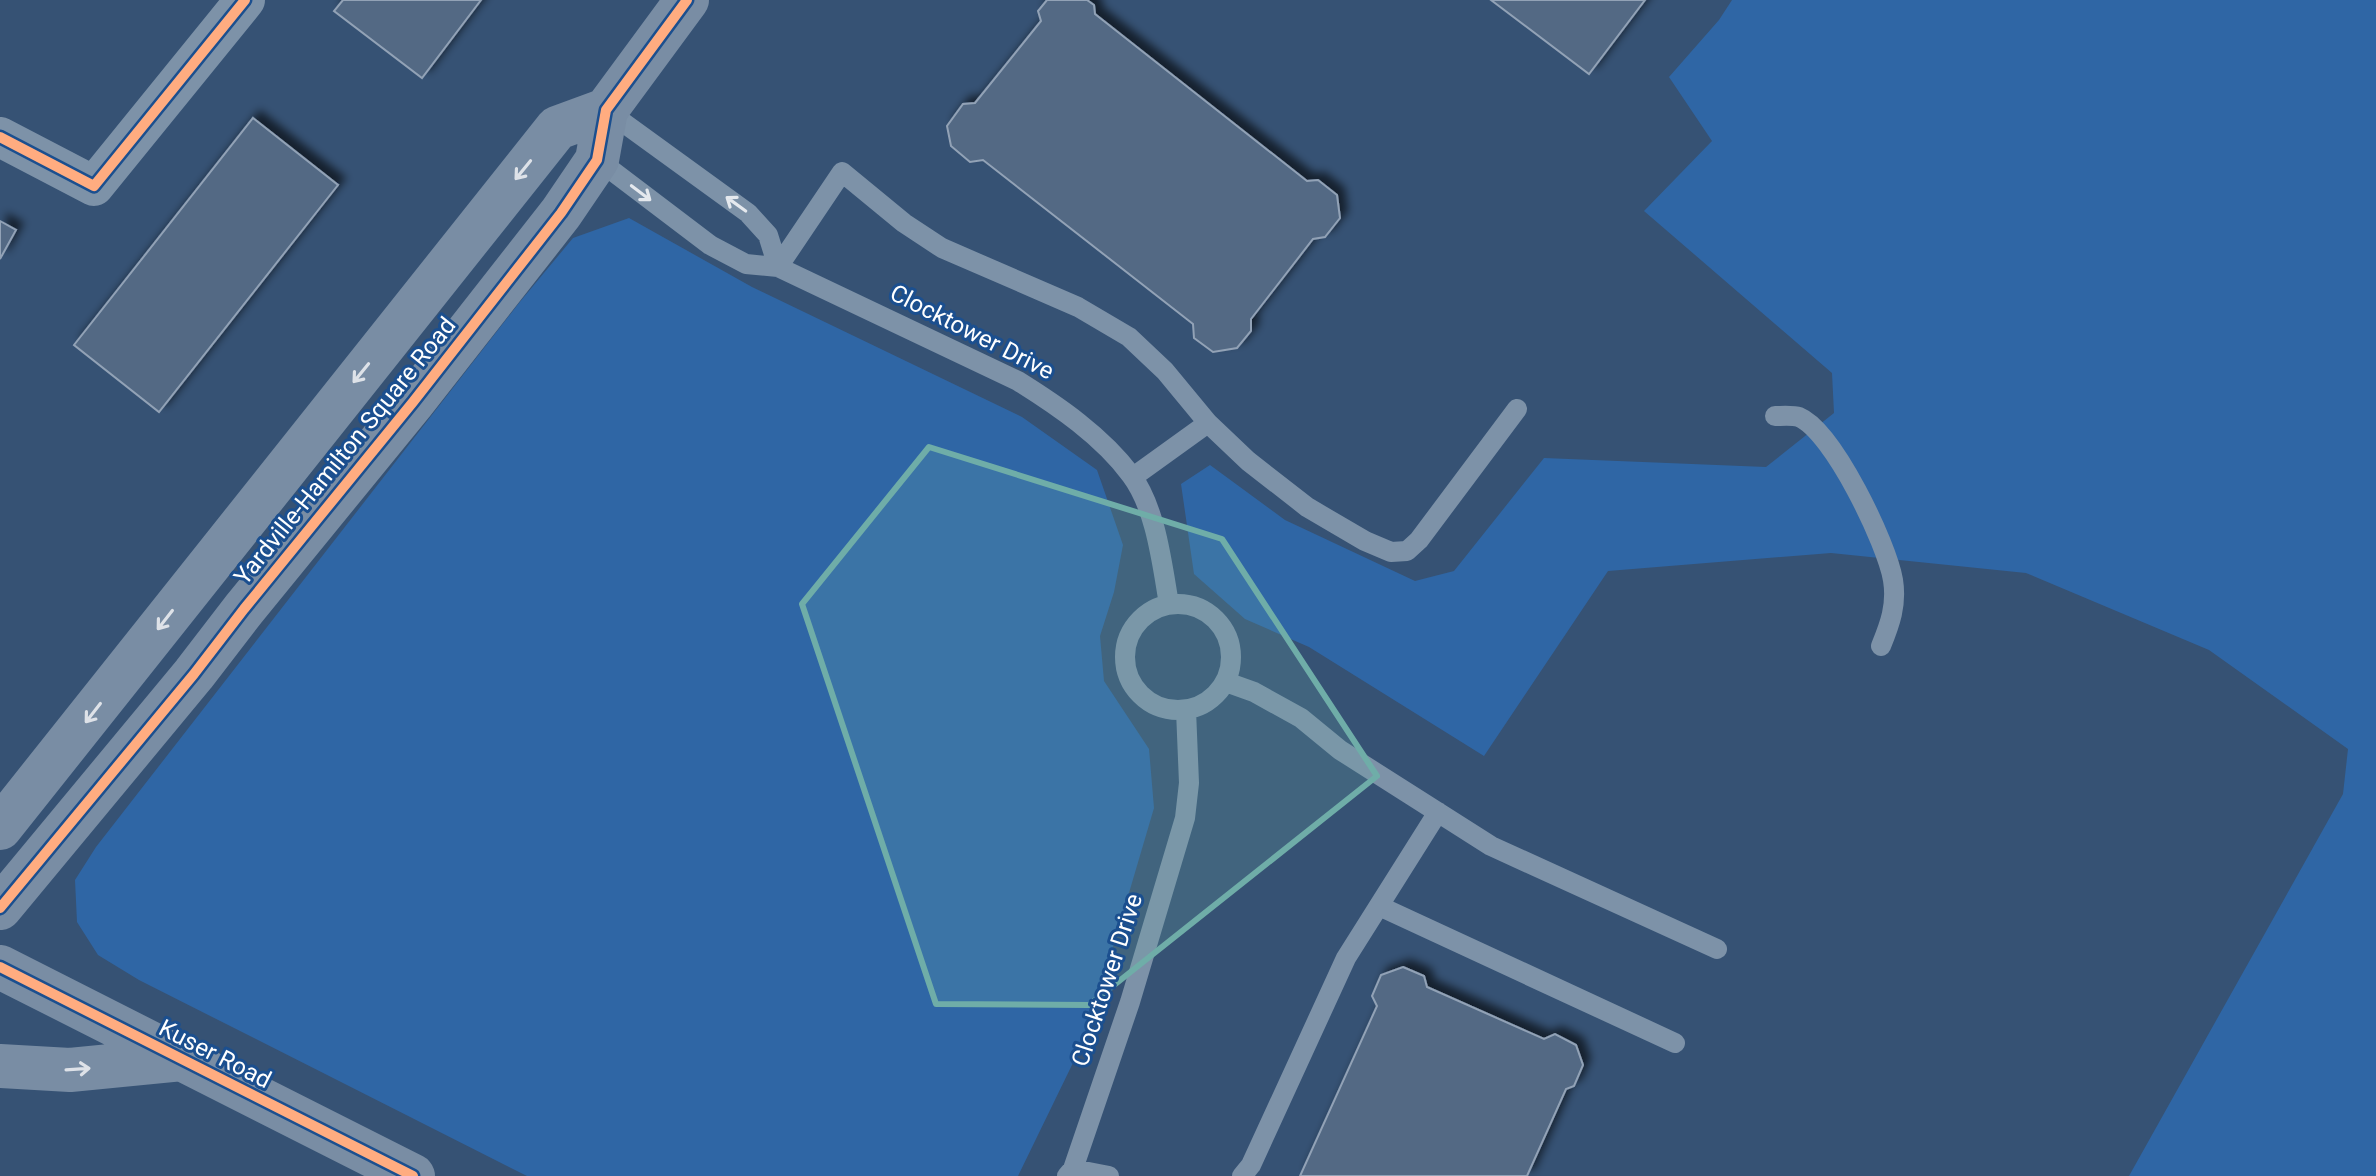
<svg xmlns="http://www.w3.org/2000/svg" width="2376" height="1176" font-family="Roboto,sans-serif">
<style>
.green{fill:#2f66a5}
.building{fill:#526984;stroke:#92a2b6;stroke-width:2;filter:url(#shadow)}
.lines{fill:none;stroke-linecap:round;stroke-linejoin:round}
.lane{stroke:#7d92a8;stroke-width:20}
.street{stroke:#7d92a8;stroke-width:40}
.secondary{stroke:#798da4;stroke-width:44}
.cycleway-casing{stroke:#1b4f8f;stroke-width:15}
.cycleway{stroke:#ffac80;stroke-width:10}
.oneway{stroke:#dee2e8}
.oneway2{stroke:#e5e9ee}
.marked{fill:#6fada8;fill-opacity:0.2;stroke:#6fada8;stroke-width:6;stroke-linejoin:round}
.labels{text-anchor:middle;stroke-width:6;stroke-linejoin:round;paint-order:stroke}
.street-label{font-size:24px;fill:#fff;stroke:#1b4f8f}
</style>
<defs>
<filter id="shadow"><feDropShadow dx="7" dy="-7" stdDeviation="4" flood-color="#0009"/></filter>
</defs>
<rect width="100%" height="100%" fill="#365274"/>
<path class="green" d="M1732 0H2376V1176H2129L2343 794 2348 749 2209 650 2026 573 1831 553 1608 571 1484 756 1309 647 1245 619 1194 574 1181 484 1210 465 1285 520 1415 581 1454 571 1544 458 1766 467 1834 413 1832 373 1644 211 1712 141 1669 77 1719 20Z
M629 218 752 287 1022 417 1097 470 1123 545 1114 592 1100 636 1104 681 1149 749 1154 808 1088 1032 1018 1176H527L139 980 98 955 77 922 75 880 96 847 519 303 573 238Z"/>
<path class="building" d="M343 0H481L422 78 334 11Z
M1047 0H1087L1094 5 1095 14 1307 181 1318 180 1337 195 1340 218 1325 237 1313 239 1251 319V331L1237 348 1213 352 1194 338 1193 324 983 160 970 162 951 146 947 126 963 104 975 103 1041 21 1038 11Z
M1491 0H1645L1589 74Z
M253 118 338 185 159 412 74 345Z
M0 221 16 230 0 259Z
M1403 967 1424 976 1427 987 1544 1039 1555 1034 1576 1045 1583 1065 1574 1086 1566 1089 1527 1176H1300L1377 1006 1372 996 1381 975Z"/>
<g class="lines">
<path class="lane" d="M606 110 748 213 768 235 778 267
M594 157 710 245 746 264 778 267 1018 381C1058 406 1102 436 1131 475 1156 508 1162 564 1169 604
M778 267 842 172 904 223 942 248 1078 307 1129 337 1165 371 1208 423 1248 461 1307 507 1365 541 1391 552 1407 551 1419 540 1517 409
M1775 416C1781 416 1793 415 1799 417 1833 431 1887 544 1893 580 1897 605 1890 624 1881 646
M1133 477 1208 423
M1125 657a53 53 0 1 1 106 0a53 53 0 1 1-106 0Z
M1226 682 1254 692 1301 718 1340 750 1491 846 1717 949
M1379 906 1675 1043
M1073 1169 1109 1176
M1067 1176 1073 1169 1130 1002 1185 818 1189 783 1186 710
M1242 1176 1251 1165 1346 958 1438 812"/>
<path class="street" d="M0 137 94 186 245 0"/>
<path class="secondary" d="M0 828 557 128 606 110
M0 908 194 674 244 609 413 402 561 213 597 160 606 110 687 0
M0 967 413 1176
M0 1066 70 1070 182 1059"/>
<g class="cycleway-casing">
<path id="cycleway" d="M0 137 94 186 245 0
M0 908 194 674 244 609 413 402 561 213 597 160 606 110 687 0
M0 967 413 1176"/>
</g>
<use href="#cycleway" class="cycleway"/>
</g>
<defs><path id="oneway-shaft" d="M-6 0H5M1.5-3L5.5 0L1.5 3" fill="none" stroke-width="1.6" stroke-linecap="round" stroke-linejoin="round" transform="scale(2)"/></defs>
<g class="oneway">
<use href="#oneway-shaft" transform="translate(523 170) rotate(129)"/>
<use href="#oneway-shaft" transform="translate(361 373) rotate(129)"/>
<use href="#oneway-shaft" transform="translate(165 620) rotate(128)"/>
<use href="#oneway-shaft" transform="translate(93 713) rotate(128)"/>
<use href="#oneway-shaft" transform="translate(78 1069) rotate(-4)"/>
</g>
<g class="oneway2">
<use href="#oneway-shaft" transform="translate(641 193) rotate(37)"/>
<use href="#oneway-shaft" transform="translate(736 204) rotate(-144)"/>
</g>
<path class="marked" d="M929 447 1222 539 1377 776 1089 1005 936 1004 802 604Z"/>
<g class="labels">
<g class="street-label">
<text transform="translate(972 332) rotate(27)" y="8">Clocktower Drive</text>
<text transform="translate(345 451) rotate(-51)" y="8">Yardville-Hamilton Square Road</text>
<text transform="translate(1107 980) rotate(-72)" y="8">Clocktower Drive</text>
<text transform="translate(215 1054) rotate(27)" y="8">Kuser Road</text>
</g>
</g>
</svg>
